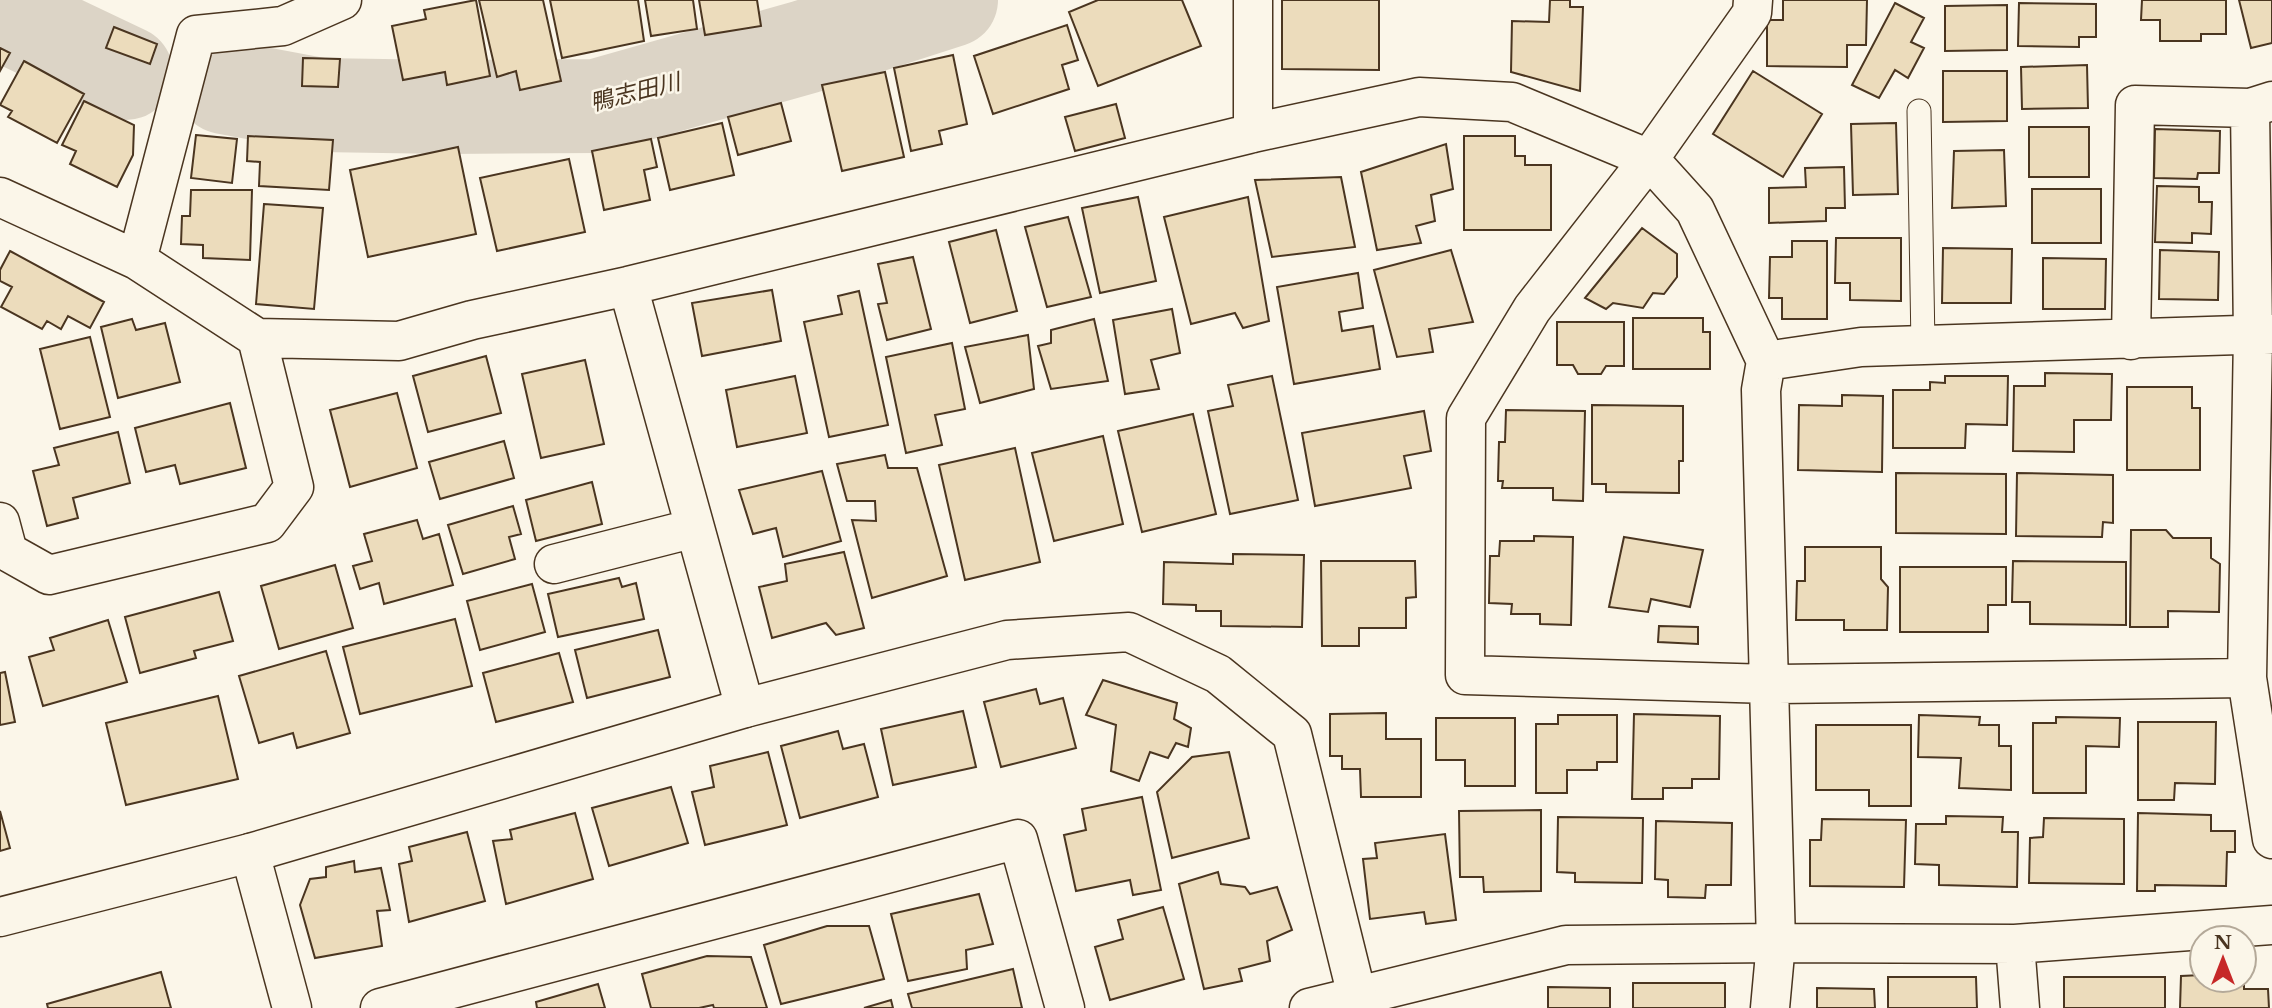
<svg xmlns="http://www.w3.org/2000/svg" width="2272" height="1008" font-family="'Libre Baskerville','Noto Sans JP',serif">
<style>
.lines{fill:none;stroke-linecap:round;stroke-linejoin:round}
.river{stroke:#dcd4c6;stroke-width:94}
.building{fill:#ecdcbc;stroke:#4a3520;stroke-width:2}
.service-casing{stroke:#4a3520;stroke-width:25}
.minor-casing{stroke:#4a3520;stroke-width:41}
.tertiary-casing{stroke:#4a3520;stroke-width:41}
.service{stroke:#fbf6e9;stroke-width:23}
.minor{stroke:#fbf6e9;stroke-width:38}
.tertiary{stroke:#fbf6e9;stroke-width:38}
.labels{text-anchor:middle;stroke-width:5;stroke-linejoin:round;paint-order:stroke}
.water-label{font-size:23px;font-style:italic;fill:#4a3520;stroke:#fbf6e9}
</style>
<rect width="100%" height="100%" fill="#fbf6e9"/>
<g class="lines">
<path class="river" d="M0 13 126 73
M224 87 320 105 446 107 597 106 805 47 951 0"/>
</g>
<path class="building" d="M476 0 490 76 447 85 445 72 403 80 392 26 426 19 424 10Z
M479 0H543L561 81 520 90 516 71 497 77Z
M550 0H638L644 41 562 58Z
M645 0H693L697 29 651 36Z
M699 0H757L761 26 705 35Z
M1098 0H1182L1201 46 1098 86 1069 12Z
M1282 0H1379V70L1282 69Z
M1550 0H1570V7H1583L1580 91 1511 72 1512 21 1549 22Z
M1783 0H1867L1866 45H1847V67L1767 66V20H1783Z
M2142 0H2226V34H2201V41H2160V20H2141Z
M2239 0H2272V43L2251 48Z
M1895 3 1924 18 1911 42 1924 48 1908 78 1895 70 1879 98 1852 85Z
M2019 3 2096 4V37H2079V47L2018 46Z
M2007 5V50L1945 51V6Z
M1067 25 1078 60 1062 65 1069 89 993 114 974 56Z
M114 27 157 44 150 64 106 48Z
M0 48 10 53 0 71Z
M953 55 967 124 939 131 942 144 911 151 894 68Z
M303 58 340 59 338 87 302 86Z
M24 61 84 94 57 143 8 117 12 111 0 105Z
M2087 65 2088 108 2022 109 2021 67Z
M1753 71 1822 114 1783 177 1713 134Z
M1943 71H2007V121L1943 122Z
M885 72 904 157 842 171 822 85Z
M84 101 134 125 133 155 117 187 70 164 76 151 62 145Z
M781 103 791 141 738 155 728 117Z
M1116 104 1125 138 1075 151 1065 117Z
M722 123 734 175 670 190 658 138Z
M1896 123 1898 194 1853 195 1851 124Z
M2029 127H2089V177H2029Z
M2155 129 2220 131 2219 173H2198L2197 179 2154 178Z
M196 135 237 139 232 183 191 178Z
M248 136 333 140 329 190 259 186 260 162 247 161Z
M1464 136H1515V156H1525V165H1551V230H1464Z
M651 139 657 167 644 170 650 200 604 210 592 151Z
M1446 144 1453 189 1431 195 1435 221 1416 226 1421 243 1377 250 1361 172Z
M458 147 476 234 368 257 350 170Z
M2004 150 2006 206 1952 208 1954 151Z
M569 159 585 232 497 251 480 178Z
M1844 167 1845 208H1826V221L1769 223V188L1806 187 1805 168Z
M1341 177 1355 247 1272 257 1255 180Z
M2157 186 2199 187V202H2212L2211 234 2192 233V243L2155 242Z
M2032 189H2101V243H2032Z
M191 190H252L250 260 203 258V245L181 244 182 216H190Z
M1138 197 1156 281 1100 293 1082 208Z
M1248 197 1269 321 1243 328 1235 313 1191 324 1164 217Z
M264 204 323 208 314 309 256 304Z
M1068 217 1091 297 1047 307 1025 227Z
M1642 228 1677 254V277L1664 294 1653 293 1643 308 1613 303 1606 309 1585 298Z
M996 230 1017 311 970 323 949 242Z
M1836 238H1901V301L1850 300V283H1835Z
M1792 241H1827V319H1782V298H1769L1770 257H1792Z
M1943 248 2012 249 2011 303H1942Z
M1451 250 1473 322 1429 329 1433 352 1397 357 1374 270Z
M2160 250 2219 252 2218 300 2159 299Z
M10 251 104 302 90 328 68 316 61 329 47 321 42 329 1 307 12 287 0 281V270Z
M913 257 931 329 887 340 878 304 887 303 878 264Z
M2043 258 2106 259 2105 309H2043Z
M1358 273 1363 308 1339 312 1342 331 1373 326 1380 369 1294 384 1277 287Z
M772 290 781 341 702 356 692 303Z
M859 291 888 425 829 437 804 322 842 314 838 296Z
M1172 309 1180 353 1151 360 1159 389 1125 394 1113 320Z
M1633 318H1703V332H1710V369H1633Z
M132 319 136 330 165 323 180 382 118 398 101 327Z
M1094 319 1108 381 1051 389 1038 346 1051 343V330Z
M1557 322H1624V366H1606L1601 374H1578L1573 365H1557Z
M1028 335 1034 389 980 403 965 347Z
M90 337 110 417 60 429 40 349Z
M952 343 965 409 935 415 942 445 906 453 886 357Z
M486 356 501 413 428 432 413 376Z
M585 360 604 444 541 458 522 374Z
M2045 373 2112 374 2111 420H2074V452L2013 451 2014 386H2045Z
M795 376 807 433 737 447 726 390Z
M1272 376 1298 500 1230 514 1208 411 1233 406 1228 385Z
M1945 376H2008L2007 425 1966 424 1965 448H1893V390H1930V382L1945 383Z
M2127 387H2192V408H2200V470H2127Z
M397 393 417 468 350 487 330 410Z
M1842 395 1883 396 1882 472 1798 470 1799 405 1842 406Z
M230 403 246 468 180 484 175 465 146 472 135 428Z
M1592 405 1683 406V461H1679V493L1606 492V484H1592Z
M1506 410 1585 411 1583 501 1553 500V488H1502L1503 481H1498L1499 442H1505Z
M1424 411 1431 451 1404 456 1411 488 1315 506 1302 433Z
M1193 414 1216 514 1142 532 1118 431Z
M118 432 130 483 73 498 78 518 47 526 33 471 59 465 54 448Z
M1103 436 1123 524 1054 541 1032 453Z
M504 441 514 478 440 499 429 462Z
M1015 448 1040 562 965 580 939 465Z
M885 455 888 468H917L947 576 872 598 852 520 876 521 875 501H847L837 464Z
M822 471 841 541 783 557 776 528 753 534 739 490Z
M1896 473 2006 474V534L1896 533Z
M2017 473 2113 475V523L2103 522 2102 537 2016 536Z
M592 482 602 524 536 541 526 500Z
M513 506 521 534 509 537 515 559 463 574 448 525Z
M417 520 423 539 439 534 453 585 384 604 379 583 360 589 353 566 372 561 364 534Z
M2131 530H2166L2173 538H2211V558L2220 564 2219 612 2168 611V627H2130Z
M1534 536 1573 537 1571 625 1540 624V614H1511L1512 604 1489 603 1490 556H1499L1500 541H1534Z
M1624 537 1703 550 1690 607 1651 599 1648 612 1609 607Z
M1805 547H1881V579L1888 587 1887 630H1844V620H1796L1797 581H1805Z
M844 552 864 628 836 635 826 623 772 638 759 587 787 581 785 564Z
M1233 554 1304 555 1302 627 1221 626V611H1196V605L1163 604 1164 562 1233 564Z
M1321 561H1415L1416 597 1406 598V628H1359V646H1322Z
M2013 561 2126 562V625L2030 624V602H2012Z
M335 565 353 628 279 649 261 586Z
M1900 567H2006V605H1988V632H1900Z
M619 578 622 587 636 583 644 619 558 637 548 594Z
M532 584 545 632 480 650 467 601Z
M219 592 233 641 194 651 196 658 140 673 125 617Z
M455 619 472 686 360 714 343 647Z
M108 620 127 682 43 706 29 657 54 650 50 638Z
M1659 626 1698 627V644L1658 642Z
M658 630 670 677 587 698 575 650Z
M326 651 350 733 297 748 293 733 259 743 239 676Z
M559 653 573 702 496 722 483 673Z
M5 672 15 722 0 725V673Z
M1103 680 1177 703 1174 719 1191 728 1188 747 1176 743 1168 758 1150 752 1139 781 1111 771 1116 725 1086 715Z
M1036 689 1040 704 1063 698 1076 748 1001 767 984 702Z
M218 696 238 779 126 805 106 723Z
M963 711 976 767 893 785 881 729Z
M1386 713V739H1421V797H1361L1360 769H1342V756H1330V714Z
M1634 714 1720 716 1719 779H1692V788H1663V799H1632Z
M1558 715H1617V762H1597V770H1567V793H1536V724H1558Z
M1919 715 1980 717 1979 725H1999V746H2011V790L1959 788 1961 758 1918 757Z
M2056 717 2120 718 2119 747 2086 746V793H2033V723H2056Z
M1436 718H1515V786H1465V760H1436Z
M2138 722H2216L2215 784 2175 783 2174 800H2138Z
M1816 725H1911V806H1869V790H1816Z
M838 731 843 749 864 744 878 797 800 818 781 746Z
M768 752 787 825 705 845 692 792 714 787 710 766Z
M1229 752 1249 838 1172 858 1157 792 1192 757Z
M671 787 688 843 609 866 592 808Z
M1142 797 1161 890 1133 895 1130 880 1076 891 1064 835 1086 830 1082 809Z
M1541 810V891L1484 892 1483 877H1460L1459 811Z
M0 811 10 848 0 851Z
M575 813 593 879 506 904 493 841 512 839 510 830Z
M2138 813 2211 815V831H2235V852H2227L2226 886 2155 885V891H2137Z
M1946 816 2003 817 2002 832H2018L2017 887 1939 885V865L1915 864 1916 824H1946Z
M1558 817 1643 818 1642 883 1575 882V873L1557 872Z
M2044 818 2124 819V884L2029 883 2030 838 2043 837Z
M1822 819 1906 820 1904 887 1810 886V840H1821Z
M1656 821 1732 823 1731 885H1706L1705 898 1668 897V880L1655 879Z
M467 832 485 901 409 922 399 864 412 861 409 847Z
M1445 834 1456 920 1426 924 1424 912 1370 919 1363 859 1377 858 1375 843Z
M354 861 355 872 381 868 390 910 377 911 382 946 315 958 300 905 310 879 326 877V867Z
M1218 872 1221 884 1245 887 1250 894 1277 887 1292 930 1267 941 1270 961 1239 969 1242 981 1204 989 1179 884Z
M979 894 993 944 966 950 967 969 908 981 891 914Z
M1163 907 1184 979 1110 1000 1095 947 1123 939 1118 920Z
M827 926H869L884 979 781 1004 764 945Z
M707 956 751 957 767 1008H714L713 1005 699 1008H651L642 974Z
M1013 969 1022 1008H912L908 994Z
M161 972 171 1008H48L47 1004Z
M2202 975V980H2244V975V989H2268L2269 1008H2180L2181 976Z
M1888 977H1976L1977 1008H1888Z
M2064 977H2165V1008H2064Z
M1633 983H1725V1008H1633Z
M598 984 605 1008H537L536 1002Z
M1548 987 1610 988V1008H1548Z
M1817 988 1874 989 1875 1008H1817Z
M891 1000 893 1008H864Z"/>
<g class="lines">
<g class="service-casing">
<path id="service" d="M1919 111 1923 345"/>
</g>
<g class="minor-casing">
<path id="minor" d="M1253 0V133
M1753 0 1752 13 1649 159 1532 309 1466 418 1465 675 1770 684 2247 678
M2272 101 2250 108 2253 335 2247 678 2272 839
M0 197 137 260 257 338 399 341 472 320 628 286 1253 133 1419 97 1512 102 1649 159 1695 210 1766 361 1761 390 1776 943 1770 1008
M137 260 196 35 283 26 342 0
M628 286 745 708
M2131 340 2135 105 2250 108
M1766 361 1861 347 2272 334
M0 522 8 552 49 575 267 523 294 487 257 338
M554 564 695 528
M250 853 292 1008
M2015 944 2020 1008
M380 1008 1018 839 1065 1008
M1309 1008 1566 945 1776 943 2015 944 2272 925"/>
</g>
<g class="tertiary-casing">
<path id="tertiary" d="M0 917 250 853 745 708 1007 640 1129 632 1218 674 1292 734 1360 1008"/>
</g>
<use href="#service" class="service"/>
<use href="#minor" class="minor"/>
<use href="#tertiary" class="tertiary"/>
</g>
<g class="labels">
<g class="water-label">
<text transform="translate(635 92) rotate(-14)" y="8">鴨志田川</text>
</g>
</g>
<g transform="translate(2223 959)"><circle r="33" fill="#fbf6e9" stroke="#b4a999" stroke-width="2"/>
<path d="M0-5L12 26L0 18L-12 26Z" fill="#c62828"/>
<text y="-10" font-size="19" font-weight="bold" text-anchor="middle" fill="#4a3520">N</text>
</g>
</svg>
